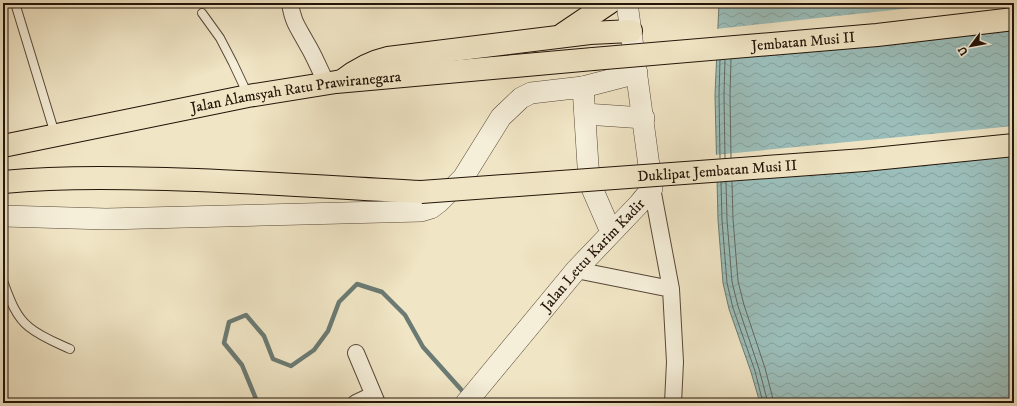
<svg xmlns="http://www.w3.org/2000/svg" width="1017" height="406" font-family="'IM FELL DW Pica',serif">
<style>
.water{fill:url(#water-waves);stroke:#6b7a73}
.pier{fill:#f0e5c5}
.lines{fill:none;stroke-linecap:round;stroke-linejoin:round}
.shore{stroke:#606961;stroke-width:1}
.stream{stroke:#6b7a73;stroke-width:4.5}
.service-casing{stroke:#574837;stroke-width:10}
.minor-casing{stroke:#574837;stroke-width:18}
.tertiary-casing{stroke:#574837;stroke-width:22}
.trunk-casing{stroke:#241408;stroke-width:24}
.service{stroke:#f5eed9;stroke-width:8}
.minor{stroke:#f5eed9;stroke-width:16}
.tertiary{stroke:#f5eed9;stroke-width:21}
.trunk{stroke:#f0e5c5;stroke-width:22}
.trunk-bridge-casing{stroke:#241408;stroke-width:24;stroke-linecap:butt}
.trunk-bridge{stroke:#f0e5c5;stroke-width:22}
.labels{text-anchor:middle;stroke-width:4;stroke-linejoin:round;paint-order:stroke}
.street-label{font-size:15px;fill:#241408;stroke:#f5eed9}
</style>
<defs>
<pattern id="water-waves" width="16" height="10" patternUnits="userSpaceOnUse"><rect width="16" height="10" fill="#9bbeba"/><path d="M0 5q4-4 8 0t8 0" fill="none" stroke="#85a29e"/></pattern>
</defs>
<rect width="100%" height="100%" fill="#f0e5c5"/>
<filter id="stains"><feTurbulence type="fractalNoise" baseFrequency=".005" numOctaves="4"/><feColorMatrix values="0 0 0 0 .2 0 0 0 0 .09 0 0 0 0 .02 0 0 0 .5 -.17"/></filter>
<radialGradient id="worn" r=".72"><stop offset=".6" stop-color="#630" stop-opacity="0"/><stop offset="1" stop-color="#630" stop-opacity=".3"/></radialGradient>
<path class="water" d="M719 3H1014V403H760L751 372 729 309 723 283 718 220 715 95Z"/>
<path class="pier" d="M959 3H1014V21L715 53 716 29Z
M1014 126V152L715 180 714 155Z"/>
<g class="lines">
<path class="shore" d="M720 158 719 95 720 60
M725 158 724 95 725 60
M731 158 730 95 731 59
M721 182 722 220 727 283 733 308 755 371 763 403
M726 182 727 220 732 282 738 306 759 369 768 403
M732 182 733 219 738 281 744 305 765 368 774 403"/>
<path class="stream" d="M104 403 111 401 115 403
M255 403 256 399 242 365 224 343 229 322 246 315 264 336 273 359 291 366 314 350 328 331 339 302 357 284 382 292 405 315 423 347 466 395"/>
<g class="service-casing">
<path id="service" d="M15 3 55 134
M202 13 220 38 233 63 248 95
M3 281C9 297 15 316 29 327 41 337 57 343 70 349"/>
</g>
<g class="minor-casing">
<path id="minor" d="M290 3C293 23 298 27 307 44 315 57 320 71 327 84
M652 188 671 289 675 362 673 403
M576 270 671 289
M356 353 377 403
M356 403 373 395"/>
</g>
<g class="tertiary-casing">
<g id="tertiary">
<path d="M583 87 637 73"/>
<path d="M585 114 644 118"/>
<path d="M3 216 106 219 421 211 431 208 439 202 463 178 501 117 521 98 531 93 583 87 588 166 591 186 611 232"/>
<path id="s1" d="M466 403 576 270 639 204 652 188 627 3"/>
</g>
</g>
<g class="trunk-casing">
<g id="trunk">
<path d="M563 34 609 3"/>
<path d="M342 81C356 70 370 62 388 58L590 33 631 31"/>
<path id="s2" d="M3 146 248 96 336 82 593 59"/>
<path d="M3 182C68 176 132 178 197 180 271 183 346 188 421 192"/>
</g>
</g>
<use href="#service" class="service"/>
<use href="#minor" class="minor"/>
<use href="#tertiary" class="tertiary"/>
<use href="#trunk" class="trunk"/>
<g class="trunk-bridge-casing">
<g id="trunk-bridge">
<path id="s3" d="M593 59 877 35 1014 19"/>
<path id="s4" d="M421 192 864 160 1014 145"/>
</g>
</g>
<use href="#trunk-bridge" class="trunk-bridge"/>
</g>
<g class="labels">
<g class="street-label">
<text dy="5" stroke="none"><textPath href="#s3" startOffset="211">Jembatan Musi II</textPath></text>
<text dy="5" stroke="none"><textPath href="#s2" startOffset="298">Jalan Alamsyah Ratu Prawiranegara</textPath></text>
<text dy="5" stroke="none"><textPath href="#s4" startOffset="297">Duklipat Jembatan Musi II</textPath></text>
<text dy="5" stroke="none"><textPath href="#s1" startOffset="195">Jalan Lettu Karim Kadir</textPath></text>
</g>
</g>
<rect width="1017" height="406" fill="none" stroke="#f0e5c5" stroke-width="16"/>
<rect x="4" y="4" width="1009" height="398" fill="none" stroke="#241408" stroke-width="2"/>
<rect x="8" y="8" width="1001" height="390" fill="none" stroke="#241408"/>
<g transform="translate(971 46) rotate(238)" stroke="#f5eed9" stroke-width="3" paint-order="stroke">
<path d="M0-3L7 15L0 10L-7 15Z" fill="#241408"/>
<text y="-6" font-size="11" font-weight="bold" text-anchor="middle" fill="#241408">U</text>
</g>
<rect width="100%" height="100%" filter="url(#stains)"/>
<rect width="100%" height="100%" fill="url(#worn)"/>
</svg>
